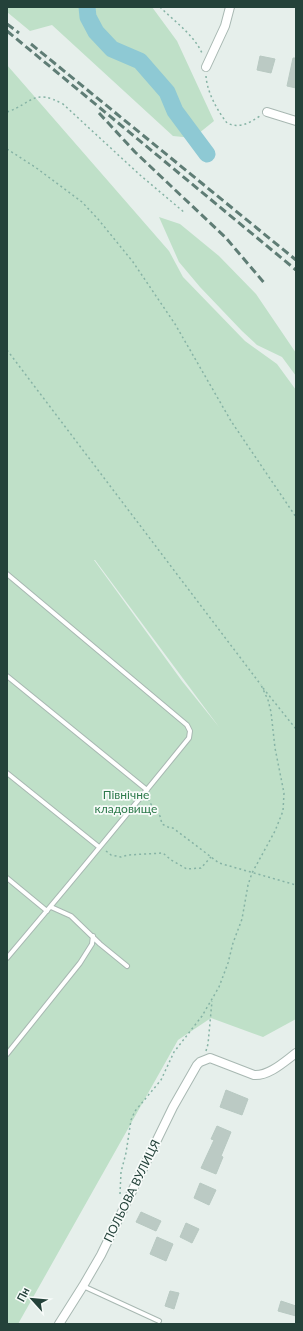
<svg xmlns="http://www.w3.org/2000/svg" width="303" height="1331" font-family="Lato,sans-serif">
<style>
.green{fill:#bfe0c8;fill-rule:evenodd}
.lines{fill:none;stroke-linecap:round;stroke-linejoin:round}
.river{stroke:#8ec9d4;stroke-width:17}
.building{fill:#bbcac4;stroke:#b8c9c2}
.lane-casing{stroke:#a8b8b2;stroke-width:6}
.street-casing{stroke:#a8b8b2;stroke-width:10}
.path{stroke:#86b3a5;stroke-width:1.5;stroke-dasharray:2 3;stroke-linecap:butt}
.lane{stroke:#fff;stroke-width:4}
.street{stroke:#fff;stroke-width:8}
.rail{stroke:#5f7d75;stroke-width:3;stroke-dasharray:8 4;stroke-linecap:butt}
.labels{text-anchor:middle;stroke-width:3.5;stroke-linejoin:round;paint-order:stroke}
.park-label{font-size:12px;fill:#2d7a4b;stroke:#f7fbf9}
.street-label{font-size:12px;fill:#24423a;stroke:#f7fbf9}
</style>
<rect width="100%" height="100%" fill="#e6efeb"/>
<path class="green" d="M7 7H152L177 41 214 121 193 138 173 136 52 25 30 31 7 12Z
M7 65 169 251 183 277 245 341 277 364 296 390V1019L263 1037 211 1018 178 1040 18 1324H7ZM94 560H95L219 727 182 681Z
M159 217 180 224 219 256 256 294 296 353V376L282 357 257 345 242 331 200 287 179 262Z"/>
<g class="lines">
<path class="river" d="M87 7 88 17 96 32 112 49 140 61 167 92 175 111 207 154"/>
</g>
<path class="building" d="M260 56 275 59 271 73 257 70Z
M293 58H296V88L287 86Z
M226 1090 248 1099 242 1115 220 1107Z
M217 1126 231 1132 221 1156 223 1157 216 1174 201 1168 214 1140 211 1139Z
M200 1183 216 1190 209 1205 194 1198Z
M141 1212 161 1221 156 1231 136 1222Z
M186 1223 199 1229 192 1243 180 1237Z
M157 1237 173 1244 166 1261 150 1254Z
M170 1291 179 1293 174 1309 165 1306Z
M281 1301 296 1306V1316L278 1311Z"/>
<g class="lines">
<g class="lane-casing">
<path id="lane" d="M7 574 187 725 190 731 189 738C129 812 69 885 7 958
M7 676 147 790
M7 773 99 847
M7 878 47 911
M51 907 71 916 100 944 127 966
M7 1054 80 963 92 944 93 936
M83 1286 159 1321"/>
</g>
<g class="street-casing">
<path id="street" d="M206 67 225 26 230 7
M267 112 296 121
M59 1324 83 1286 101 1255 173 1107 197 1065 200 1062 210 1058 254 1075C269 1076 284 1062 296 1053"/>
</g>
<path class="path" d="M160 7C175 22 193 34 202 53
M206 76C207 92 217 110 227 123 240 129 249 123 260 116
M7 112C33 103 33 88 63 104L140 175 185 213
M7 149 35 167 82 202 98 219 133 262 175 324 231 421 296 517
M7 350 261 685
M263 688 296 729
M148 799 155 811 160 816 162 824 170 828H173L219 863 296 885
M106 851 111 855 121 857 128 855 163 853 171 860 187 869 201 868 211 857
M206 1051 208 1044 212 1001
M120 1194 121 1172 126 1153 131 1120 135 1111 141 1104 161 1080 174 1052 202 1016 219 987 228 963 233 943 242 919 248 885 252 873 275 831 283 811 284 793 275 748 271 712 268 700 261 685"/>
<use href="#lane" class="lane"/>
<use href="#street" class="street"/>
<path class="rail" d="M7 24 19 33
M7 31 296 270
M31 44 296 260
M99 113 135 152 226 238 266 285"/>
</g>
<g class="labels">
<g class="park-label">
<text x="126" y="799">Північне<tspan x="126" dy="14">кладовище</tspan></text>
</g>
<g class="street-label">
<text transform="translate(132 1191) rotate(-64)" y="4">ПОЛЬОВА ВУЛИЦЯ</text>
</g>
</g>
<rect width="303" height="1331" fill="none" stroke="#24423a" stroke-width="16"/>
<g transform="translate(32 1299) rotate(297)" stroke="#f7fbf9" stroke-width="3" paint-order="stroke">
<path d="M0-3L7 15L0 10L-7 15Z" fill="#24423a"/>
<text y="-6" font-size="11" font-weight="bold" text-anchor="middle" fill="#24423a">Пн</text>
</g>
</svg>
